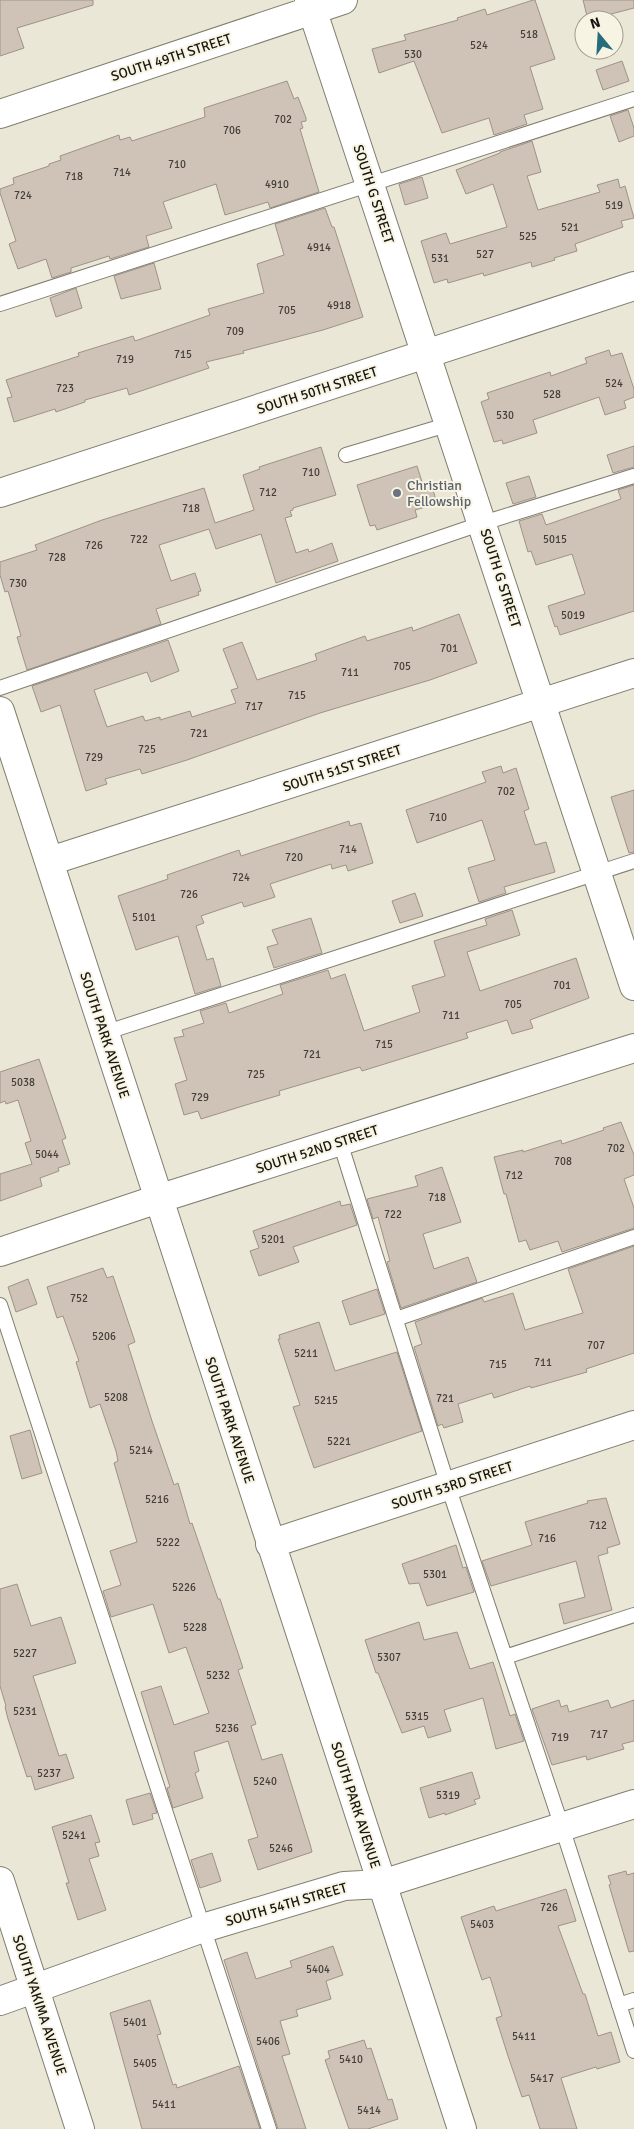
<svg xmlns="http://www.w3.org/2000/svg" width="634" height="2129" font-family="Signika,sans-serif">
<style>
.building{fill:#cfc2b7;stroke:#9f9288}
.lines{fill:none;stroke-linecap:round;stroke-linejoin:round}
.lane-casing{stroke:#817e6f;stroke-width:16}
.street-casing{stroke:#817e6f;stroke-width:30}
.secondary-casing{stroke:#817e6f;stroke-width:30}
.lane{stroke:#fff;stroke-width:14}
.street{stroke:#fff;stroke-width:28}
.secondary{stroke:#fff;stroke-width:28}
.worship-dot{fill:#6b7280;stroke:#f8f4e4;stroke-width:2}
.labels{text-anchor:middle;stroke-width:4;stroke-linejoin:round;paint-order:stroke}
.number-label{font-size:11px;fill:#444039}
.street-label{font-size:14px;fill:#16150f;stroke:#f8f4e4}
.worship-label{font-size:14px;fill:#5b616d;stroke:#f8f4e4;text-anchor:start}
</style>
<rect width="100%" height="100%" fill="#eae7d7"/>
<path class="building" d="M0 0H93V5L17 28 24 48 0 56Z
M533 0H535L555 59 530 67 543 109 524 115 527 124 494 135 489 118 442 133 414 61 379 73 372 49 406 40 404 35 458 20 457 18 485 9 487 15Z
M583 0H634V8L588 20Z
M622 61 629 81 603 90 596 70Z
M287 81 294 99 298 97 306 118V121L301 122 303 128 300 129 319 192 270 208 268 202 225 215 216 184 163 202 172 228 146 236 149 247 110 259 109 256 71 268V272L52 278 46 259 18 269 9 244 16 241 0 193V189L14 184 13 178 49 166V164L61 160 60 156 119 135 120 140 130 137 132 141 205 117 204 108Z
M628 110 634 128V136L619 142 610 116Z
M532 141 541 172 527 176 538 210 600 192 597 185 618 179 620 188 625 186 634 218 621 221 623 227 575 244 577 251 554 258 555 260 532 267 531 262 484 276 483 273 448 283 447 279 434 283 421 241 446 233 450 244 507 227 493 184 466 194 456 170 500 153V152Z
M422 177 428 198 405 205 399 184Z
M325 208 332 227H334L363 317 323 330 243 351 244 353 206 362 209 368 129 395 127 388 85 400V402L56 412 55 409 14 422 7 398 12 397 6 380 79 356 78 353 133 336 135 341 210 315 208 309 264 293 257 264 284 255 275 224Z
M154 263 161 289 121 299 114 276Z
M76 288 82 308 56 317 50 298Z
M609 350 611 356 622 353 634 389V397L624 401 626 408 605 415 599 397 533 420 537 433 503 444 502 440 494 442 481 402 489 399 487 393 550 372 551 376 587 363 585 358Z
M634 446V467L613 473 607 455Z
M321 447 336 495 293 508V510L290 511 292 516 285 518 296 553 308 549 309 552 332 543 338 561 276 583 261 534 216 549 209 529 159 545 171 581 195 573 201 591 198 592 199 595 156 609 161 624 27 670 17 637 21 636 8 591 5 592 0 575V562L37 550 35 545 102 520 204 488 215 523 254 510 243 475 260 469 259 467Z
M417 466 423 485 431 483 436 500 428 503 429 506 415 510 417 517 377 530 375 525 370 526 357 485Z
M529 476 536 497 513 504 506 483Z
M634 485V611L560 635 557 626 555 627 548 606 585 594 572 554 536 565 531 551 528 552 519 521 542 514 546 525 621 499 618 490Z
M459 614 477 663 430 680 320 713 187 760 142 774 140 769 105 779 107 784 86 791 60 705 41 712 32 686 168 640 179 671 151 682 147 672 94 690 107 727 143 716 145 721 160 717V720L190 711 192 717 236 703 231 690 238 688 223 649 242 642 257 680 317 660 315 654 365 636 367 641 412 627 413 631Z
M501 766 503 773 516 768 529 809 524 811 535 845 546 842 555 872 504 887 506 893 479 902 468 868 495 860 482 820 417 843 406 810 486 782 482 772Z
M634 790V852L629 853 611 797Z
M349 821 350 826 361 823 373 863 348 871 346 865 332 869 331 864 270 884 275 897 244 907 242 902 201 916 204 923 196 926 207 960 213 958 221 986 195 994 178 936 136 950 118 896 168 879 167 875 239 850 241 856Z
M415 893 423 916 400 923 392 901Z
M512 910 520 935 467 952 480 991 576 958 589 998 530 1020 533 1028 512 1034 507 1020 466 1033 468 1038 362 1071 360 1067 279 1091 280 1095 246 1105 201 1119 198 1111 184 1115 175 1084 187 1080 174 1038 184 1036 182 1030 204 1023 200 1011 226 1003 229 1013 283 994 280 985 328 970 331 979 345 974 364 1031 420 1012 412 986 445 976 434 941 487 925 485 919Z
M311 918 322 953 274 968 267 947 278 944 272 930Z
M39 1059 66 1138 62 1140 70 1164 58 1168 59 1171 40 1178 42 1186 0 1201V1174L32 1164 25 1143 31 1141 18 1100 6 1104 5 1101 0 1103V1072Z
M621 1122 634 1155V1175L624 1179 634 1208V1228L562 1252 558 1241 530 1250 526 1240 519 1242 506 1194H504L494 1157 523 1150V1152L561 1140 562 1144 604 1130 603 1128Z
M442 1167 461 1222 423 1234 434 1269 468 1257 477 1282 401 1308 387 1262 390 1261 378 1217 373 1219 367 1199 418 1186 415 1176Z
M340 1201 341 1206 350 1204 357 1225 293 1247 299 1262 259 1276 250 1251 259 1248 253 1231Z
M634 1246V1353L586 1369 587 1372 531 1388 530 1386 494 1398 492 1393 458 1404 463 1422 444 1428 442 1424 438 1426 414 1347 422 1344 415 1322 482 1298 484 1302 513 1293 525 1330 583 1313 568 1269Z
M103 1268 107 1278 113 1276 135 1342 128 1345 152 1421 174 1485 178 1483 190 1524 192 1523 218 1599H220L243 1668 238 1670 256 1724 251 1726 262 1760 282 1754 310 1844 312 1852 258 1870 248 1840 258 1837 228 1741 194 1752 199 1771 195 1773 203 1798 173 1808 167 1788 170 1787 141 1692 161 1686 174 1725 209 1713 186 1647 169 1653 153 1604 111 1617 103 1591 121 1585 110 1551 137 1542 114 1463 118 1461 116 1451 100 1404 90 1408 76 1362 79 1361 63 1316 57 1318 47 1287Z
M28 1279 37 1304 16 1312 8 1287Z
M377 1289 385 1314 350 1325 342 1301Z
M319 1322 335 1371 397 1352 422 1431 314 1468 293 1407 300 1405 278 1339H280L279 1335Z
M30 1430 42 1473 22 1479 10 1436Z
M606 1498 620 1544 607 1548 608 1553 598 1556 612 1610 564 1624 559 1604 585 1597 576 1561 491 1586 482 1561 532 1545 525 1522 588 1503 587 1501Z
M456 1545 463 1568 466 1567 474 1592 427 1606 419 1583 409 1584 402 1564Z
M17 1584 31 1626 61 1617 76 1663 33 1676 59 1756 66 1754 74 1778 35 1790 31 1776 27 1777 8 1719 5 1707 6 1706 0 1686V1589Z
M419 1622 424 1640 457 1632 470 1669 493 1662 510 1716 515 1714 524 1741 496 1749 483 1698 444 1710 451 1731 428 1738 424 1726 402 1733 378 1673H376L365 1640Z
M559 1700 561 1707 567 1705 569 1712 608 1700 611 1708 634 1700V1741L622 1744 624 1749 587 1760 586 1756 552 1765 532 1709Z
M472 1772 480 1798 474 1800 476 1804 445 1815V1813L429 1818 420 1788Z
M150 1793 157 1813 152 1814 153 1819 133 1825 126 1800Z
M91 1815 100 1842 95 1843 99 1856 89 1859 106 1910 78 1920 66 1883H69L52 1827Z
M212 1853 221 1881 200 1888 191 1860Z
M626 1871 627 1875 634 1873V1951L629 1952 609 1885 611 1884 608 1876Z
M566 1889 576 1921 558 1926 583 1994H585L598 2036 611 2032 620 2062 597 2069 596 2067 561 2078 577 2129H540L529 2095 522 2097 508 2056 496 2018 502 2016 490 1977 482 1980 461 1917 494 1906 496 1911Z
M333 1946 343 1975 326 1981 331 1999 296 2010 298 2016 280 2021 290 2054 282 2056 306 2129H278L224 1960 247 1952 256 1979 292 1967 290 1961Z
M150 2000 161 2034 157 2035 173 2085 176 2084 177 2088 239 2066 260 2129H142L110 2013Z
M364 2040 367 2049 371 2048 388 2100 392 2099 398 2119 368 2129H349L325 2060 330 2058 328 2051Z"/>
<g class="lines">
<g class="lane-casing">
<path id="lane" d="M0 304 634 99
M346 455 450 424
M0 688 483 523 634 476
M104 1033 634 861
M340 1142 448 1486 562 1827 634 2051
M0 1305 269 2129
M396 1319 634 1237
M505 1657 634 1615
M619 2005 634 2000"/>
</g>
<g class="street-casing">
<path id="street" d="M309 0 634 986
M0 114 343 0
M0 493 634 286
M0 711 462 2129
M50 861 634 673
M0 1252 158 1199 634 1048
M270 1544 634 1425
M0 2001 203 1928 344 1886 382 1884 634 1804"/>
</g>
<g class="secondary-casing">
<path id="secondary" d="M0 1881 80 2129"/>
</g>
<use href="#lane" class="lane"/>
<use href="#street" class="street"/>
<use href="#secondary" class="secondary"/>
</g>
<circle class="worship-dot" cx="397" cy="493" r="5"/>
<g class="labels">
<g class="number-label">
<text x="529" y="38">518</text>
<text x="479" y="49">524</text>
<text x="413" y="58">530</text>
<text x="283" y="123">702</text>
<text x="232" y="134">706</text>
<text x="177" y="168">710</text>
<text x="122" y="176">714</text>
<text x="74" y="180">718</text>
<text x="277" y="188">4910</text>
<text x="23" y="199">724</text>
<text x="614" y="209">519</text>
<text x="570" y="231">521</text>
<text x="528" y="240">525</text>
<text x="319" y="251">4914</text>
<text x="485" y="258">527</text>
<text x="440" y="262">531</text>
<text x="339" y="309">4918</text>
<text x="287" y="314">705</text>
<text x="235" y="335">709</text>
<text x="183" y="358">715</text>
<text x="125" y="363">719</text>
<text x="614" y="387">524</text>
<text x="65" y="392">723</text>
<text x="552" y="398">528</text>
<text x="505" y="419">530</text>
<text x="311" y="476">710</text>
<text x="268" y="496">712</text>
<text x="191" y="512">718</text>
<text x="139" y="543">722</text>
<text x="555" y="543">5015</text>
<text x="94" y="549">726</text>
<text x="57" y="561">728</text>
<text x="18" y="587">730</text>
<text x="573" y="619">5019</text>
<text x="449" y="652">701</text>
<text x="402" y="670">705</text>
<text x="350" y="676">711</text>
<text x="297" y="699">715</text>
<text x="254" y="710">717</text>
<text x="199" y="737">721</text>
<text x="147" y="753">725</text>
<text x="94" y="761">729</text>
<text x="506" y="795">702</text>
<text x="438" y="821">710</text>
<text x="348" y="853">714</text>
<text x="294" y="861">720</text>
<text x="241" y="881">724</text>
<text x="189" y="898">726</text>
<text x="144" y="921">5101</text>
<text x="562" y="989">701</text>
<text x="513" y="1008">705</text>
<text x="451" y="1019">711</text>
<text x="384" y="1048">715</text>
<text x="312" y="1058">721</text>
<text x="256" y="1078">725</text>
<text x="23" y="1086">5038</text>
<text x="200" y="1101">729</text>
<text x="616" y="1152">702</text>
<text x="47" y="1158">5044</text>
<text x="563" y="1165">708</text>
<text x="514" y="1179">712</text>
<text x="437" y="1201">718</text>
<text x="393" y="1218">722</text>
<text x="273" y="1243">5201</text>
<text x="79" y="1302">752</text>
<text x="104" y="1340">5206</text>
<text x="596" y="1349">707</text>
<text x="306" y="1357">5211</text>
<text x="543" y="1366">711</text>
<text x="498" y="1368">715</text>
<text x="116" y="1401">5208</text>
<text x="445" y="1402">721</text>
<text x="326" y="1404">5215</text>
<text x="339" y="1445">5221</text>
<text x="141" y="1454">5214</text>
<text x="157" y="1503">5216</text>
<text x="598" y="1529">712</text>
<text x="547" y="1542">716</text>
<text x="168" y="1546">5222</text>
<text x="435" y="1578">5301</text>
<text x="184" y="1591">5226</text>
<text x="195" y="1631">5228</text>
<text x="25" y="1657">5227</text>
<text x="389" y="1661">5307</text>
<text x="218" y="1679">5232</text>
<text x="25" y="1715">5231</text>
<text x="417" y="1720">5315</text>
<text x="227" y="1732">5236</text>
<text x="599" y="1738">717</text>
<text x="560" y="1741">719</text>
<text x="49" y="1777">5237</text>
<text x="265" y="1785">5240</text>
<text x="448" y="1799">5319</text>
<text x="74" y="1839">5241</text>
<text x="281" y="1852">5246</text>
<text x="549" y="1911">726</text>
<text x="482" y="1928">5403</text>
<text x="318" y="1973">5404</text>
<text x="135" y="2026">5401</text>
<text x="524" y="2040">5411</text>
<text x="268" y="2045">5406</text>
<text x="351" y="2063">5410</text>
<text x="145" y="2067">5405</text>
<text x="542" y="2082">5417</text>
<text x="164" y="2108">5411</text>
<text x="369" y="2114">5414</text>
</g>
<g class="street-label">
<text transform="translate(171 57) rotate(-18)" y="5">SOUTH 49TH STREET</text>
<text transform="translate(374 194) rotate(72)" y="5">SOUTH G STREET</text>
<text transform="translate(317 390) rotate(-18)" y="5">SOUTH 50TH STREET</text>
<text transform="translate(501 578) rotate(72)" y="5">SOUTH G STREET</text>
<text transform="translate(342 768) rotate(-18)" y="5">SOUTH 51ST STREET</text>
<text transform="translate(105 1035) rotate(72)" y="5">SOUTH PARK AVENUE</text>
<text transform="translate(317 1149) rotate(-18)" y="5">SOUTH 52ND STREET</text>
<text transform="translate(230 1420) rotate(72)" y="5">SOUTH PARK AVENUE</text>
<text transform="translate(452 1485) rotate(-18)" y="5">SOUTH 53RD STREET</text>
<text transform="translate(356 1805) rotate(72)" y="5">SOUTH PARK AVENUE</text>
<text transform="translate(286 1904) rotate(-16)" y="5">SOUTH 54TH STREET</text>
<text transform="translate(40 2005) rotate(72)" y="5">SOUTH YAKIMA AVENUE</text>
</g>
<g class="worship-label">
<text x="407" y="490">Christian<tspan x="407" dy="16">Fellowship</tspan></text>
</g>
</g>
<g transform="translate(599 35) rotate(342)"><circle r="24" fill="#f8f4e4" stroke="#9e9b8f"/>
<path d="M0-4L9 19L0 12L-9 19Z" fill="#256d7a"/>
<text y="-8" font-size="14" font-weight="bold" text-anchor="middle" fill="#16150f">N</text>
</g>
</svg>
